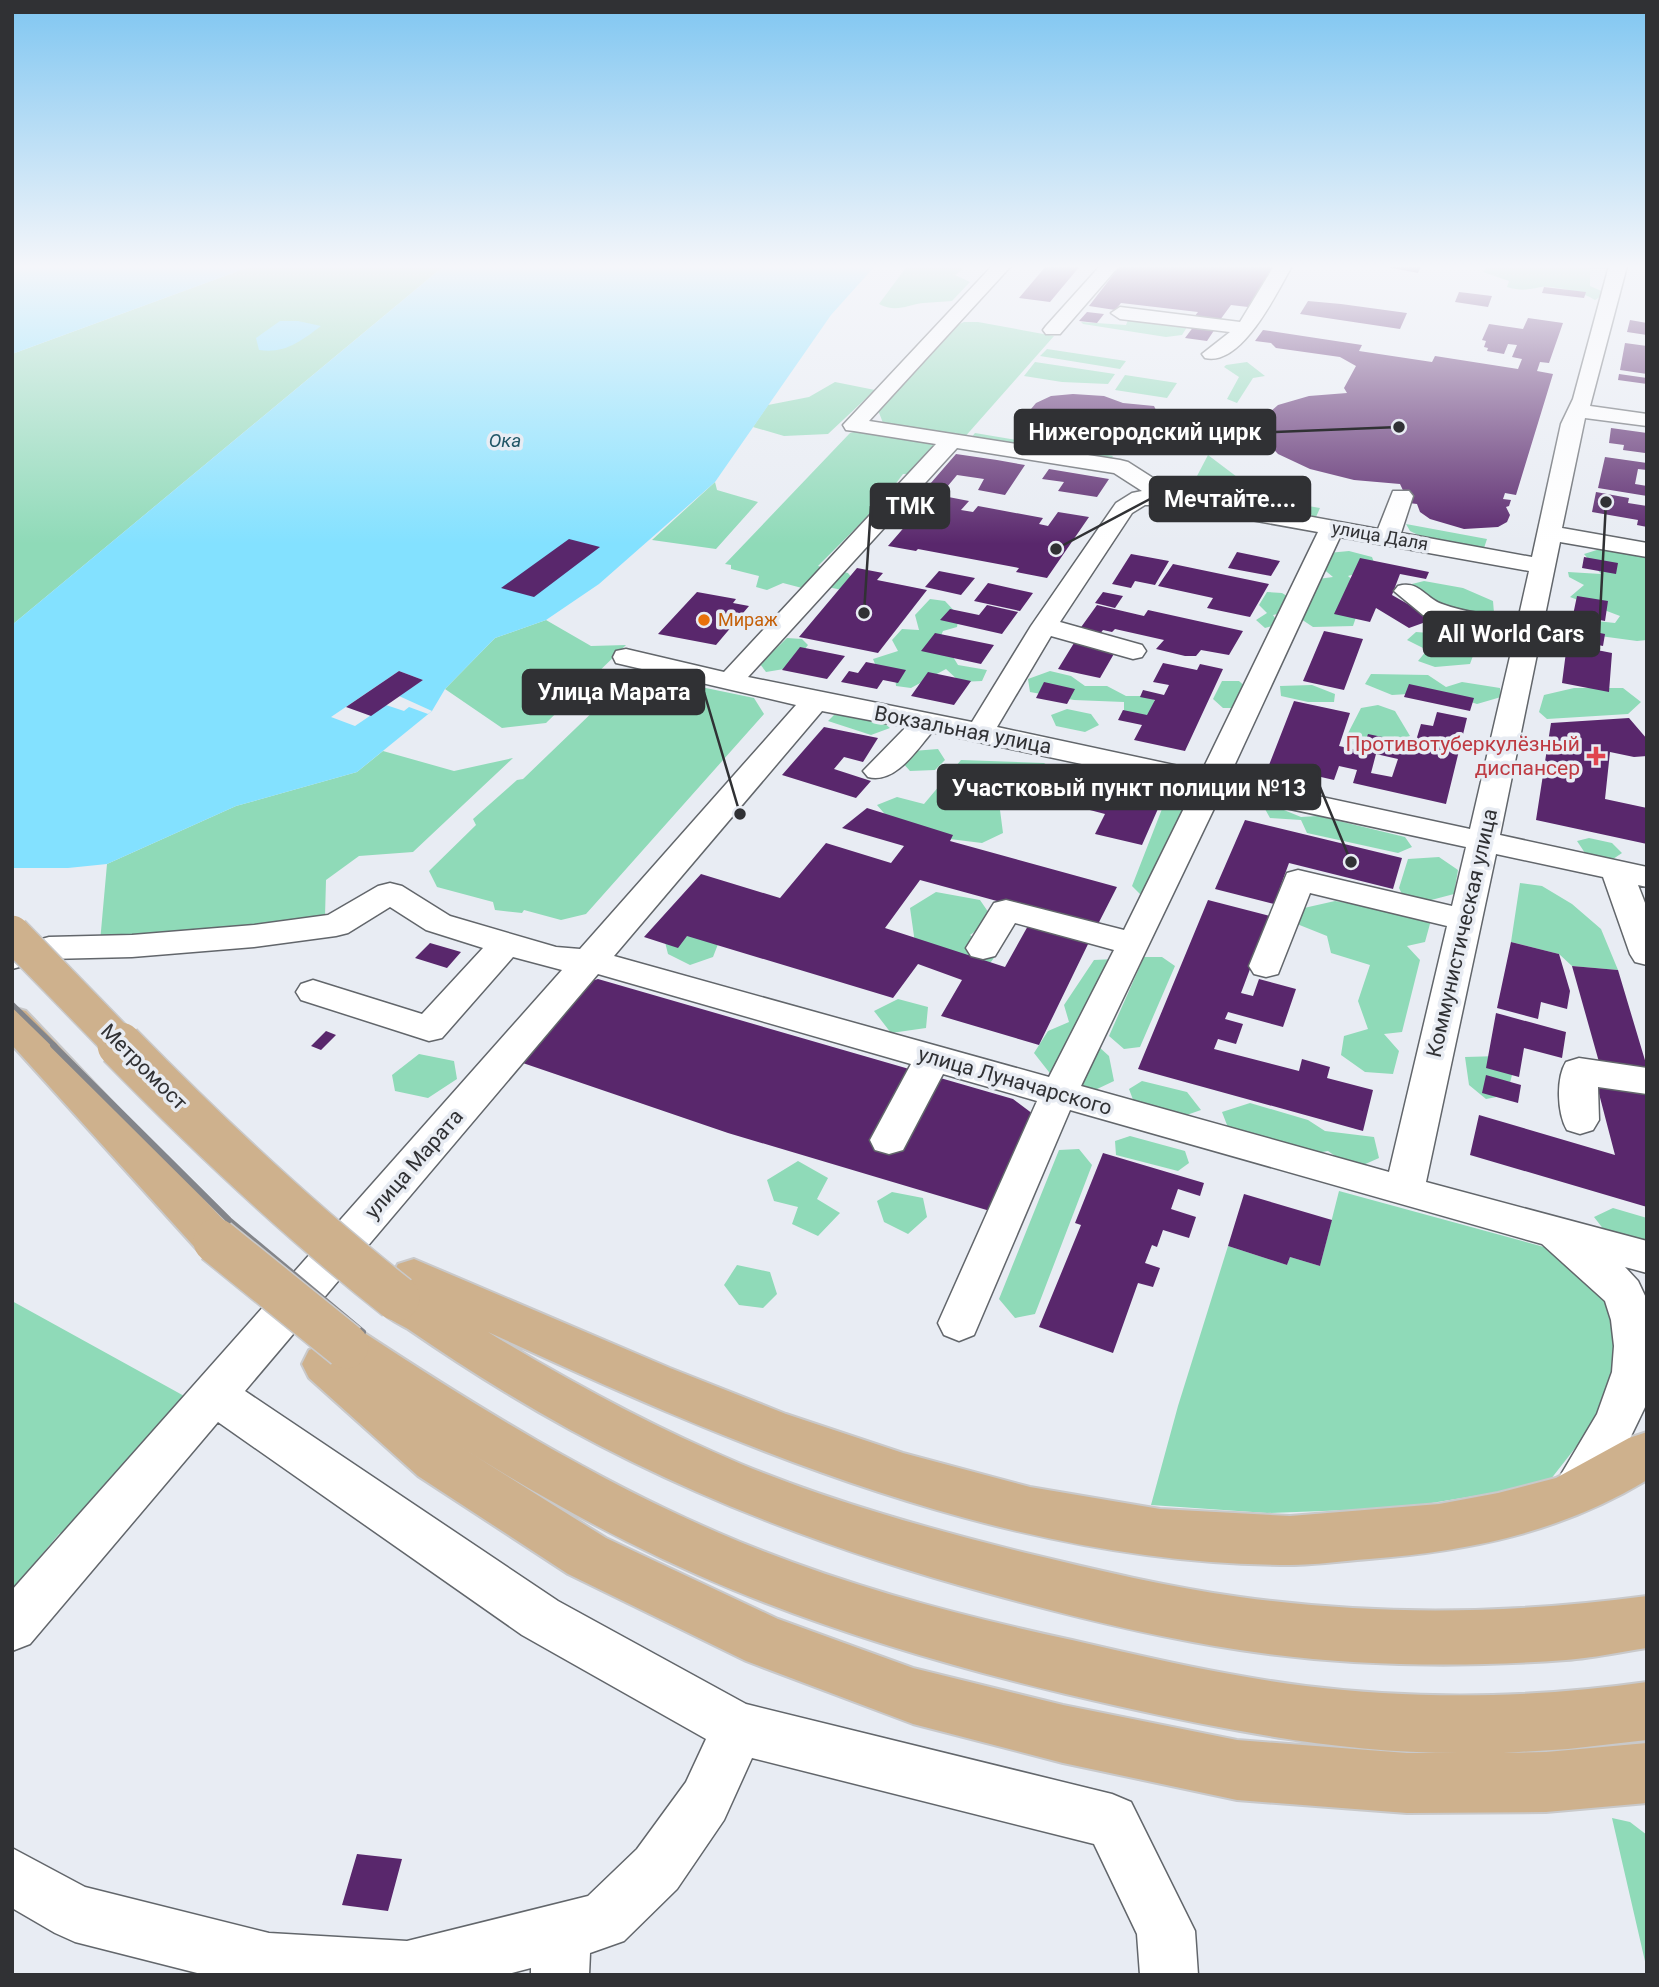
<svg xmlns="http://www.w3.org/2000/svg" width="1659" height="1987" font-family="Roboto,sans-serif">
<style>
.green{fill:#8fdab8}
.water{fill:#83e1ff}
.pier{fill:#e8ecf3}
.building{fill:#59276c;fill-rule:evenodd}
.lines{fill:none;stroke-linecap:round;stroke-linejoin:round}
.minor-casing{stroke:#62666b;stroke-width:3}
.major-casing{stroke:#c9c9ca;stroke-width:4}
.minor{fill:#fff;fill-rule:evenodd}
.major{fill:#ceb18d;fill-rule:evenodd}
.rail-far1{stroke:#83858a;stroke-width:5}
.rail{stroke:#83858a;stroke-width:6}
.major-bridge-far1-casing{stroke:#c9c9ca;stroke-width:38;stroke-linecap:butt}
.major-bridge-casing{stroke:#c9c9ca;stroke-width:48;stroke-linecap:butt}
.major-bridge-far1{stroke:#ceb18d;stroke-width:35}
.major-bridge{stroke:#ceb18d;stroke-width:45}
.food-dot{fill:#e8710a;stroke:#e8ecf3;stroke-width:2.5}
.health-dot{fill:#e0444e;stroke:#e8ecf3;stroke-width:2.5}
.labels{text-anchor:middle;stroke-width:7;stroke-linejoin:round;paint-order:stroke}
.far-street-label{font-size:18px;fill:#303134;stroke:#e8ecf3}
.far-food-label{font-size:18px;fill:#c56008;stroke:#e8ecf3;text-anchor:start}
.far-water-label{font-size:19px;font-style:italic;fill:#225767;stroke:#e8ecf3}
.street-label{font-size:21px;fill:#303134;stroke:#e8ecf3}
.health-label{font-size:21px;fill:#be3a42;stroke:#e8ecf3;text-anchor:end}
.leader{fill:none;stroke:#303134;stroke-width:2.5}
.callout-dot{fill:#303134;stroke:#e8ecf3;stroke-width:2.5}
.callout{fill:#303134;stroke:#303134;stroke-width:2.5}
.callout-label{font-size:23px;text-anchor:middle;font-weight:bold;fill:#fff}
</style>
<rect width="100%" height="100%" fill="#e8ecf3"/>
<path class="green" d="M252 266H444L12 625V354Z
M907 266H961L963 269 955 275 970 282 952 301C943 302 933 302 923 303 907 305 896 313 879 304Z
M1488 266H1612L1611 269H1590V286L1606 293 1595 300C1586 293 1552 285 1541 287 1528 290 1520 291 1507 287L1509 281 1483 272Z
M1145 319 1189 324 1182 335 1166 337 1083 324 1081 322 1126 325 1128 320Z
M964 322H978L1054 336 963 439 895 428 883 423 878 410 957 325Z
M1047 349 1126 361 1120 369 1040 356Z
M1035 362 1115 374 1108 384 1062 382 1024 376Z
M1247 362 1265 376 1253 378 1237 403 1227 399 1239 377 1224 367 1226 365Z
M1125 375 1177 383 1167 398 1115 390Z
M835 382 875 390 828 434 784 436 753 427 768 405 809 397Z
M861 430 929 441 935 446 908 474H903L882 502 877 503 875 509 818 566 848 573 858 586 852 592 823 586 802 588 783 583 767 590 756 587 759 576 731 569V565L725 564 850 433Z
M975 433 1113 456 1109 462 969 440Z
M1208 455 1245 483 1197 476Z
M715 482 717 490 758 502 716 549 652 540Z
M1262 498 1320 508 1316 517 1258 506Z
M1406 524 1487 539 1484 548 1418 535 1410 531Z
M1600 549 1630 551 1646 558 1647 640 1637 641 1600 636 1572 638 1557 629 1559 617 1615 623 1620 616 1570 597 1584 585 1569 577 1568 572 1601 574 1584 554Z
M1349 551 1372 557 1376 568 1348 576 1365 591 1353 626 1313 627 1298 617 1318 579 1333 577 1321 567 1328 553Z
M1424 581 1463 588 1493 601 1494 613C1464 619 1429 611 1402 598L1400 587Z
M1267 592 1282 593 1292 599 1286 612 1273 615 1279 624 1265 628 1256 620 1267 613 1259 605Z
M930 599 945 601 959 616 957 627 943 631 937 645 950 652 958 665 987 670 982 681 960 682 946 669 911 688 896 686 895 675 878 671 873 659 898 651 892 640 902 629 919 630 915 615Z
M546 620 591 646 626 645 546 723 502 728 445 689 495 638Z
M1416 632 1443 634 1474 653 1470 664 1435 667 1418 661 1427 650 1407 640Z
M787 638 802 639 808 645 790 668 766 672 760 664Z
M1050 671 1071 676 1085 686H1107L1126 696H1150L1159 705 1147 723 1124 715V702L1074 700 1030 692 1028 679Z
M1371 674 1428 675 1446 687 1462 682 1500 688 1501 697 1477 704 1440 692 1392 695 1365 684Z
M648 676 754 698 764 714 586 914 561 920 524 910 522 913 495 910 493 902 437 887 429 871 476 825 473 819 517 780 523 779 628 678Z
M1222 681H1239L1248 689 1240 708H1223L1213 699Z
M1312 685 1335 694 1334 702H1308L1281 696 1280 686Z
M1574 688H1623L1641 702 1628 714 1547 719 1539 712 1544 695Z
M1378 705 1395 711 1410 736C1392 746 1363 751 1344 741L1361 708Z
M1067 709 1091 714 1099 725 1085 732 1056 726 1051 715Z
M834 715 878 718 890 728 871 735 828 721Z
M938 749 945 760 935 770 910 771 901 761 913 751Z
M383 751 454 771 513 758 413 852 359 856 326 880 325 916 296 925 100 942 107 864 236 806 357 772Z
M961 760 1044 763 1056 771 1040 808 1000 810 1003 833 982 843 901 833 877 805 897 797 924 804Z
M1183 806 1190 817 1142 896 1132 886 1162 809Z
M1279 808 1301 817 1318 816 1405 837 1412 847 1398 853 1307 833 1301 820 1270 818 1265 809Z
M1589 838 1612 843 1622 853 1613 859 1585 853 1577 841Z
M1439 857 1458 870 1454 894 1416 904 1431 920 1425 942 1407 946 1420 960 1402 1032 1384 1034 1399 1051 1393 1074 1365 1072 1341 1055 1344 1036 1368 1029 1358 1001 1370 965 1331 953 1327 936 1297 924 1304 908 1335 901 1396 911 1406 902 1399 888 1408 859Z
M1520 883 1542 886 1572 904 1601 929 1618 970 1572 966 1559 954 1511 942Z
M936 892 980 900 993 919 970 935 996 955 980 977 915 943 910 908Z
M687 930 720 939 713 957 690 965 668 954 665 942Z
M1144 957H1162L1175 966 1140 1047 1124 1049 1109 1036Z
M1115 959 1079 1029 1109 1056 1114 1081 1095 1090 1056 1081 1034 1053 1048 1031 1069 1022 1064 1005 1094 960Z
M898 999 928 1007 926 1028 891 1033 874 1011Z
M419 1054 454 1061 457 1079 428 1098 395 1091 392 1075Z
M1500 1056 1513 1071 1507 1095 1486 1099 1469 1085 1465 1057Z
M1142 1081 1187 1092 1201 1110 1178 1118 1135 1105 1129 1089Z
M1250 1103 1308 1120 1325 1131 1374 1137 1379 1158 1354 1169 1328 1151 1305 1155 1232 1138 1222 1112Z
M1130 1136 1185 1151 1189 1163 1178 1171 1116 1155 1115 1141Z
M1079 1149 1092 1165 1035 1314 1015 1318 999 1299 1059 1150Z
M798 1161 828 1178 817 1199 840 1213 818 1236 792 1224 798 1207 774 1201 767 1180Z
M1339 1191 1544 1247 1603 1294 1623 1328 1612 1401 1547 1484 1401 1508 1267 1513 1151 1505 1178 1406 1228 1246 1287 1265 1290 1257 1320 1266Z
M892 1192 923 1198 927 1217 908 1234 884 1222 877 1201Z
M1613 1208 1647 1218V1244L1608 1235 1594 1217Z
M737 1265 770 1272 777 1294 763 1308 739 1305 724 1285Z
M12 1301 186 1397 117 1471 84 1520 59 1534 12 1590Z
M1612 1818 1630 1822 1647 1835V1970Z"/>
<path class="water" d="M12 266H252L12 354Z
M444 266H875L831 315 715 482 599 584 546 620 495 638 445 689 432 711 357 772 236 806 107 864 68 868H12V625Z
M280 321H298L321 326C301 341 285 354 259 350L256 338Z"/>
<path class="pier" d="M399 671 423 680 399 696 432 711 428 714 409 707 404 711 386 705 355 726 331 717Z"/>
<path class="building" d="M1046 266H1080L1050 302 1019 298Z
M1120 266H1274L1248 307 1231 305 1220 320 1194 317 1198 312 1121 303 1115 310 1089 306Z
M1381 266H1421L1418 273Z
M1544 287 1586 292 1584 298 1542 293Z
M1459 292 1492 296 1488 307 1455 302Z
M1308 301 1341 304 1407 313 1400 329 1300 314Z
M1087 312 1104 314 1097 323 1079 321Z
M1528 318 1563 323 1549 363 1540 362 1537 371 1553 374 1516 495 1505 493 1503 499 1511 500 1509 506 1506 507 1510 515 1507 522 1498 527 1464 529 1430 519 1420 512 1417 504 1409 503 1400 484 1354 480 1310 469 1278 454 1261 436 1262 419 1278 405 1309 396 1347 393 1344 388 1356 366 1340 357 1276 348 1271 343 1255 341 1263 330 1362 345 1359 351 1432 362 1435 356 1518 369 1522 359 1512 357 1517 345 1508 344 1504 354 1487 351 1488 348 1484 347 1486 341 1482 340 1489 324 1523 329Z
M1630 320 1647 323V335L1627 332Z
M1194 326 1215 329 1207 341 1185 338Z
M1625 343 1647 346V374L1620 370Z
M1619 374 1647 378V384L1618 380Z
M1073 394 1104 396 1123 403 1154 406 1156 410 1140 435 1124 437 1061 428 1047 429 1038 425 1032 416 1031 409 1036 403 1051 396Z
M1611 428 1647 433 1645 453 1623 450 1624 445 1609 443Z
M956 454 997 460 1025 465 1005 495 978 490 984 479 957 475 947 487 930 484Z
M1605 457 1647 463V470L1638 469 1635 484 1647 486V496L1598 488Z
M1049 469 1109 479 1097 497 1058 491 1064 482 1042 479Z
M1596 492 1629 498 1628 503 1647 506V527L1637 525 1638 520 1592 512Z
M933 494 969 501 961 510 973 512 978 506 1043 518 1039 524 1048 526 1058 512 1089 517 1047 578 1016 572 1019 568 918 549 916 551 888 546Z
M569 539 600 547 534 597 501 588Z
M1237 552 1280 561 1271 576 1228 568Z
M1131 554 1169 561 1155 585 1135 581 1131 588 1112 584Z
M1584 557 1618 563 1616 574 1582 568Z
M1360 558 1429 572 1426 579 1400 574 1392 595 1434 619 1409 628 1376 608 1370 622 1334 614Z
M1173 564 1269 584 1250 617 1207 608 1213 598 1158 586Z
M857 568 883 573 877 580 927 590 878 653 799 637Z
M939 571 975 578 961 595 925 587Z
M988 583 1033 593 1020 611 974 601Z
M697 592 736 599 733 603 749 606 716 645 658 634Z
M1103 592 1123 596 1115 608 1095 603Z
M1577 596 1608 601 1605 621 1573 615Z
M987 605 1018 612 1002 634 940 620 950 609 979 615Z
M1097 605 1144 616 1148 610 1243 631 1229 655 1201 650 1196 656H1185L1156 649 1164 640 1115 629 1112 632 1103 630 1099 635 1079 630Z
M1570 627 1605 634 1603 646 1568 639Z
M1324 631 1363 639 1344 690 1303 681Z
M935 633 994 645 981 664 921 651Z
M1074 643 1115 652 1100 678 1058 669Z
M1567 644 1612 653 1609 692 1562 683Z
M800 647 845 656 827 679 782 670Z
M866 662 906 670 898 683 883 680 877 689 841 682 849 671 858 673Z
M1163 663 1197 670 1200 664 1223 669 1185 751 1134 740 1142 725 1118 720 1123 710 1147 715 1155 700 1140 697 1143 690 1164 695 1169 685 1153 682Z
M399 671 423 680 371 716 346 707Z
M928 672 971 681 954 705 911 696Z
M1044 682 1075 689 1067 704 1036 698Z
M1409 684 1474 698 1470 711 1404 697Z
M1294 701 1350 713 1339 746 1362 751 1368 734 1415 744 1421 724 1433 726 1437 712 1467 718 1446 804 1353 783 1357 770 1339 766 1334 780 1269 765ZM1376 754 1398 759 1392 777 1371 773Z
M1629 718 1647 739V756L1634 757 1610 752 1605 799 1647 808V844L1536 820 1551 723Z
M824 727 878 738 863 762 844 757 834 769 871 781 856 798 782 775Z
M1097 787 1161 802 1142 845 1095 834 1105 814 1086 809Z
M867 808 953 835 950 841 1117 887 1096 928 920 880 885 928 1005 967 1029 924 1090 940 1039 1045 941 1016 962 980 918 964 893 998 687 936 678 948 644 937 701 874 780 898 826 843 891 863 904 846 842 828Z
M1245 820 1402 858 1393 889 1289 863 1274 904 1215 889Z
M1208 900 1270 916 1241 993 1253 996 1259 979 1296 989 1283 1027 1228 1012 1225 1019 1243 1024 1236 1044 1218 1039 1214 1049 1299 1071 1302 1059 1330 1067 1327 1078 1373 1090 1363 1131 1138 1069Z
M1511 942 1559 954 1570 991 1567 1009 1541 1002 1538 1019 1497 1008Z
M430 943 461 952 447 968 415 958Z
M1572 966 1618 970 1647 1067 1599 1062Z
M598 979 1013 1099 1033 1114 990 1211 728 1133 517 1061 584 983Z
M1496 1013 1566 1032 1562 1058 1524 1048 1519 1077 1486 1068Z
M326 1031 336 1035 321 1050 311 1046Z
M1486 1075 1521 1085 1518 1103 1482 1093Z
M1597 1086 1647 1094V1207L1470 1155 1479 1115 1615 1155Z
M1103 1153 1204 1183 1200 1196 1178 1189 1171 1209 1196 1217 1189 1238 1163 1230 1157 1247 1152 1245 1145 1263 1160 1268 1153 1287 1138 1283 1113 1353 1039 1327 1081 1225 1075 1223Z
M1244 1194 1332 1220 1320 1266 1290 1257 1287 1265 1228 1246Z
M357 1854 402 1859 388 1911 342 1905Z"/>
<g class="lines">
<g class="minor-casing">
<path id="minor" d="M992 266H1011L869 421 1120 460 1128 462 1175 492 1378 529 1393 491H1409L1413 496 1401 533 1532 557 1561 424 1573 399 1609 266H1627L1590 406 1647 414V426L1585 418 1562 528 1647 543V557L1560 542 1500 835 1647 867V887L1638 885 1647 908V965L1635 962 1630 954 1603 877 1496 854 1426 1182 1647 1241V1273L1625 1267 1638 1281 1647 1300V1403L1619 1461 1591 1508 1574 1514 1557 1508 1550 1493 1597 1414 1612 1372 1614 1346 1611 1320 1605 1301 1542 1244 1070 1110 974 1335 959 1341 944 1335 938 1323 1037 1101 943 1074 903 1150 889 1154 875 1150 870 1140 911 1064 598 974 245 1391 558 1601 746 1704 1112 1794 1131 1802 1195 1931 1198 1975H1140L1137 1934 1094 1844 752 1758 724 1820 677 1889 624 1941 590 1953 589 1975H531V1968L504 1975H205L75 1942 55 1933 12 1908V1848L85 1887 269 1933 407 1941 588 1896 637 1849 686 1782 706 1739 522 1635 218 1422 30 1644 12 1651V1590L562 970 513 957 442 1038 429 1041 301 1000 296 992 301 984 313 980 422 1014 483 948 426 930 390 907 348 933 336 936 254 947 132 957 49 959 12 969V947L49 937 132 935 254 925 328 915 378 886 390 883 402 886 450 916 556 947 580 949 796 705 616 663 613 657 616 651 626 649 724 672 936 444 854 431 846 430 843 425ZM957 448 1114 473 1142 491 1132 493 1116 503 1031 626 972 722 748 677ZM1145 505H1168L1318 532 1202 771 997 727 1051 636 1133 659 1142 657 1146 651 1142 645 1060 622 1132 513ZM1340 537 1529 571 1518 620C1494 615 1465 613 1442 604 1425 598 1419 580 1398 586L1394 591 1423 615 1515 635 1470 829 1229 777ZM822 711 906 727 863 771 868 777C895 784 916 751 932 732L1194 788 1124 930 1006 900 994 903 966 948 971 956 983 959 995 956 1015 923 1114 950 1049 1077 614 956ZM1221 794 1466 847 1452 906 1298 870 1287 873 1249 966 1254 974 1266 977 1278 974 1310 893 1447 926 1389 1172 1081 1086Z
M1100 266H1119L1060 334H1046L1043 330 1046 326Z
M1274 266H1292C1277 292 1242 367 1205 358L1202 354 1230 332 1120 319 1111 313 1120 307 1240 322Z
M1579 1058 1647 1068V1094L1598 1087 1599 1120 1593 1130 1580 1134 1567 1130C1557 1113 1556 1078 1566 1062Z"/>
</g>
<g class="major-casing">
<path id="major" d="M12 1007 26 1011 232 1229 239 1241 232 1253 216 1259 200 1253 12 1045Z
M414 1259 670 1368 786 1414 903 1453 1030 1487 1160 1509 1290 1516 1439 1504 1498 1493 1556 1478 1629 1438 1647 1432V1480C1559 1533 1469 1551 1369 1559 1342 1561 1316 1565 1290 1565 1009 1565 738 1447 488 1332 570 1382 653 1427 741 1464 833 1502 930 1529 1026 1553 1097 1570 1168 1587 1240 1597 1375 1616 1512 1614 1647 1596V1648C1620 1652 1593 1658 1566 1660 1458 1668 1346 1666 1240 1650 1154 1637 1070 1616 987 1593 818 1547 655 1484 505 1392 472 1372 440 1351 408 1329 399 1324 386 1318 380 1310 377 1307 376 1302 374 1298L381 1285 393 1281 391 1277 398 1264Z
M346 1326 363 1332C477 1407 594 1479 719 1533 832 1582 952 1614 1072 1640 1149 1658 1227 1676 1306 1686 1419 1700 1534 1698 1647 1682V1740L1568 1749 1503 1753 1546 1752 1647 1743V1803L1546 1812 1407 1813 1237 1800 1063 1763 913 1724 746 1661 568 1574 418 1476 309 1378 302 1364 309 1350 323 1345 329 1332ZM448 1439C539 1497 633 1549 733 1590 858 1641 987 1677 1118 1706 1231 1731 1342 1753 1459 1753H1407L1237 1740 1063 1705 913 1668 778 1619 606 1538Z"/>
</g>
<use href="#minor" class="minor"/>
<use href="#major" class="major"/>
<path class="rail-far1" d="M12 954 103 1046
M12 1004 55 1046"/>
<path class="rail" d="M53 1045 229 1220 363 1332
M101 1045 270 1217 387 1301"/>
<g class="major-bridge-far1-casing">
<path id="major-bridge-far1" d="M12 933 122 1046"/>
</g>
<g class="major-bridge-casing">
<path id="major-bridge" d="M120 1045C208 1135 298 1220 397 1298
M216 1241 346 1346"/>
</g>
<use href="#major-bridge-far1" class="major-bridge-far1"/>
<use href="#major-bridge" class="major-bridge"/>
</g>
<linearGradient id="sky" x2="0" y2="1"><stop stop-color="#7fc6f1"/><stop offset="0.49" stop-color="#f5f6fa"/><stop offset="1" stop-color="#f5f6fa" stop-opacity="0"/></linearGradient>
<rect width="1659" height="544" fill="url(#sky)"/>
<circle class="food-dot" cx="704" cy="620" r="7"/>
<path class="health-dot" d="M1592.5 745.5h7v7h7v7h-7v7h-7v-7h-7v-7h7z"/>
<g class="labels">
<g class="far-street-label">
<text transform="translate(1380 536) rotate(10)" y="6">улица Даля</text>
</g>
<g class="far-food-label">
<text x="718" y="626">Мираж</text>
</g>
<g class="far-water-label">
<text x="505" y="447">Ока</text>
</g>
<g class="street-label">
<text transform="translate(963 730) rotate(11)" y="7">Вокзальная улица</text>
<text transform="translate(1462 933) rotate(-77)" y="7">Коммунистическая улица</text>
<text transform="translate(144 1067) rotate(45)" y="7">Метромост</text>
<text transform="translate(1015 1081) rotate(16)" y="7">улица Луначарского</text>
<text transform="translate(414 1164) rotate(-49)" y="7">улица Марата</text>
</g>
<g class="health-label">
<text x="1580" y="751">Противотуберкулёзный<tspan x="1580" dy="24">диспансер</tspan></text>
</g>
</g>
<path class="leader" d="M1399 427L1275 432M1056 549L1150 499M864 613L871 506M1606 502L1599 634M740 814L704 692M1351 862L1320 787"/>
<g class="callout-dot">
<circle cx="1399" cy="427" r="7"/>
<circle cx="1056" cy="549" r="7"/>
<circle cx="864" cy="613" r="7"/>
<circle cx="1606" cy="502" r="7"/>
<circle cx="740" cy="814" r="7"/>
<circle cx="1351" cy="862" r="7"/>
</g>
<g class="callout">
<rect x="1015" y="410" width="260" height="44" rx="7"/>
<rect x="1150" y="477" width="160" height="44" rx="7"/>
<rect x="871" y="484" width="78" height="44" rx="7"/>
<rect x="1424" y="612" width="175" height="44" rx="7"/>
<rect x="523" y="670" width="181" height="44" rx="7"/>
<rect x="938" y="765" width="382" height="44" rx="7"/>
</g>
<g class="callout-label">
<text x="1145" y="440">Нижегородский цирк</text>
<text x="1230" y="507">Мечтайте....</text>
<text x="910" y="514">ТМК</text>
<text x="1511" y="642">All World Cars</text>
<text x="614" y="700">Улица Марата</text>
<text x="1129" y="796">Участковый пункт полиции №13</text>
</g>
<rect width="1659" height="1987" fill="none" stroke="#303134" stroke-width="28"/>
</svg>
